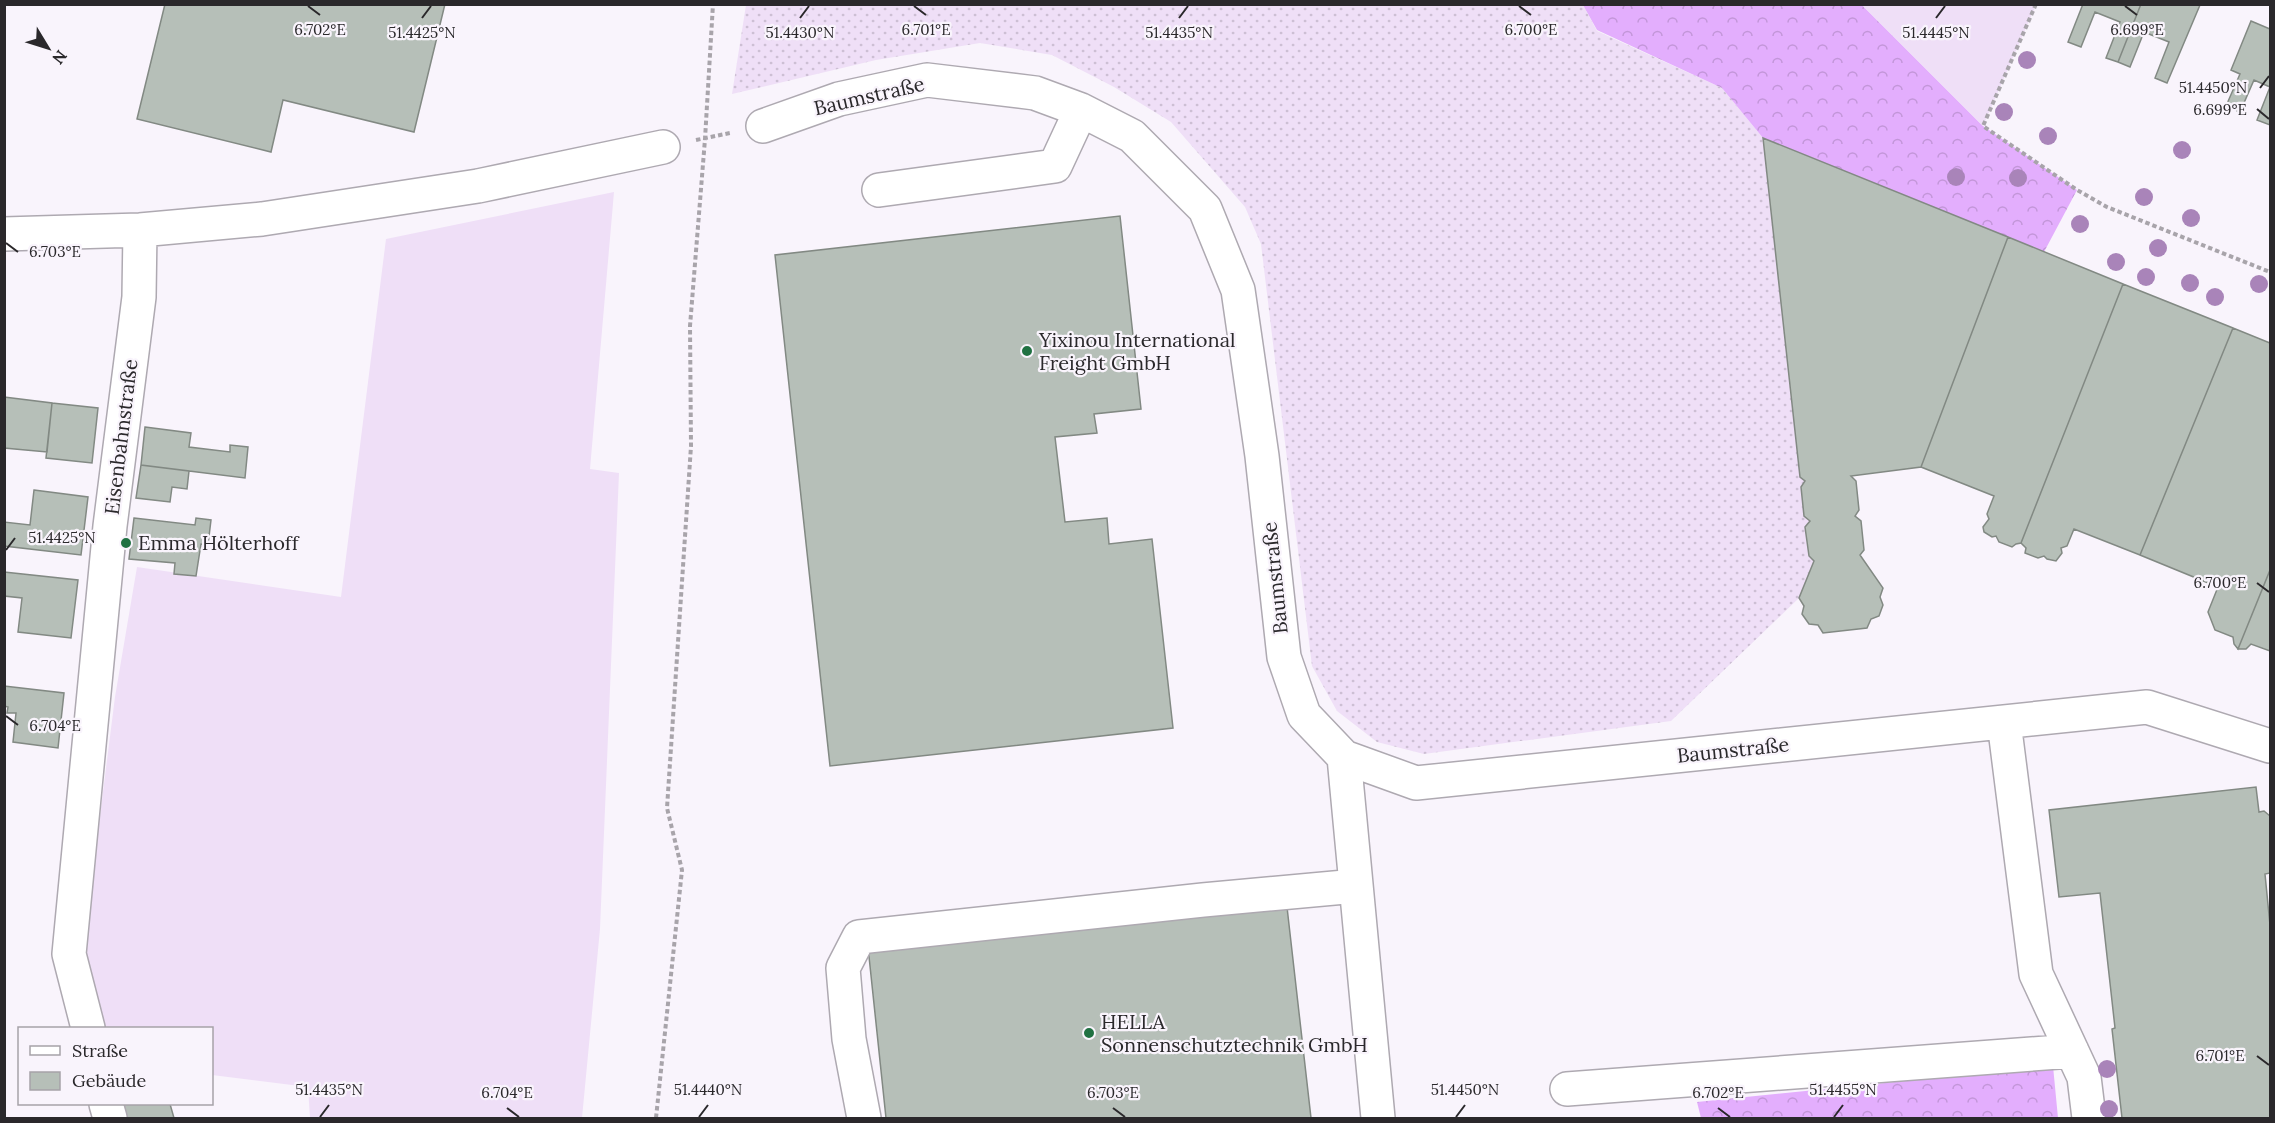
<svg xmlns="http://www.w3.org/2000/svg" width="2275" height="1123" font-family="Lora,serif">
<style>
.grass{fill:url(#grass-dots)}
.forest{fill:url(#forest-crowns)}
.garden{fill:#efdff7}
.building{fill:#b6bfb8;stroke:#828983;stroke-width:1.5}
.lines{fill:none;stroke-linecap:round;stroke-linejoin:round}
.minor-casing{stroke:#aea9b1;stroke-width:36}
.path{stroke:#a8a4aa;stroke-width:4;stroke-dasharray:4.5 3;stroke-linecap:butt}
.minor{stroke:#fff;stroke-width:33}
.tree{fill:#a984b9}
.ticks{fill:none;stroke:#2a282b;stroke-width:2}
.poi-dot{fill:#207142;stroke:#f9f4fc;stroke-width:2}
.labels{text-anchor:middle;stroke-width:4.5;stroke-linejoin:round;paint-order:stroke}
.street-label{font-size:20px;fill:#2a282b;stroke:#f9f4fc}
.poi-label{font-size:20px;fill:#2a282b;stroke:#f9f4fc;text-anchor:start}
.ticks-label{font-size:15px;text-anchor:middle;fill:#2a282b;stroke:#f9f4fc;stroke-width:4.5;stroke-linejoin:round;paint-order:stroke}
</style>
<defs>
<pattern id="grass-dots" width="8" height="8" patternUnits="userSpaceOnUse" patternTransform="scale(1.5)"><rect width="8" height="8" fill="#efdff7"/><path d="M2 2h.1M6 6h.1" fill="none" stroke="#cdbfd4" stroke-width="1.8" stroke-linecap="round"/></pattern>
<pattern id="forest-crowns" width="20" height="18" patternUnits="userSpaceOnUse" patternTransform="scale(1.5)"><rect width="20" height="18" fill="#e3aefd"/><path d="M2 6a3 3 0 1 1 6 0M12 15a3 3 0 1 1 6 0" fill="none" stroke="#c396d9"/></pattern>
</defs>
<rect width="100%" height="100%" fill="#f9f4fc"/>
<path class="grass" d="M746 5H1583L1597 31 1722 88 1763 138 1800 476 1805 481 1801 487 1804 516 1810 520 1805 527 1809 556 1814 561 1799 598 1671 721 1424 754 1377 742 1337 711 1312 666 1261 244 1245 207 1171 122 1114 87 1052 55 980 43 876 60 732 94Z"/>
<path class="forest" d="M1583 5H1862L1983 126 2077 190 2044 252 1763 138 1722 88 1597 30Z
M2053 1066 2058 1118H1701L1697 1102Z"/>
<path class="garden" d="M1862 5H2036L1983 126Z
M614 192 590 469 619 473 600 929 582 1118H310L308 1087 212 1075V1028H105L83 950 115 697 137 567 341 597 386 239Z"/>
<path class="building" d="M165 4H445L414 132 283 100 271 152 137 119Z
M2083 4H2141L2118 62 2106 58 2120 22 2095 12 2081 47 2068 42Z
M2141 4 2200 5 2167 83 2155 78 2169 42 2144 32 2130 67 2118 62Z
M2251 21 2270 29V125L2257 120 2270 87 2254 80 2240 112 2226 106 2240 74 2231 70Z
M1763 138 2008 237 1921 467 1851 476 1856 481 1859 510 1855 516 1861 521 1864 550 1860 555 1883 588 1880 597 1883 605 1879 616 1871 619 1867 628 1823 633 1818 625 1809 624 1802 614 1804 606 1799 598 1814 561 1809 556 1805 527 1810 521 1804 516 1801 487 1805 481 1800 477Z
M1120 216 1141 409 1094 414 1097 433 1055 437 1065 522 1107 518 1109 544 1152 539 1173 728 830 766 775 255Z
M2008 237 2123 284 2021 543 2016 544 2012 547 1999 542 1996 536 1992 537 1984 532 1983 527 1989 519 1987 514 1994 496 1921 467Z
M2123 284 2233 328 2140 555 2074 529 2067 546 2061 548 2062 553 2056 561 2047 559 2044 556 2038 558 2025 553 2026 548 2021 543Z
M2233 328 2270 343V570L2238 649 2234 644 2233 637 2215 630 2208 612 2218 587 2140 555Z
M4 397 52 403 47 452 4 448Z
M52 403 98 408 92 463 46 458Z
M145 427 191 433 189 447 230 452V445L248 447 245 478 141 465Z
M141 465 189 471 187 489 172 487 170 502 136 498Z
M34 490 88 497 81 555 4 546V522L30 525Z
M134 518 195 525 196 518 211 520 208 545 201 544 196 576 174 574 175 563 129 559Z
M2270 570V651L2251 644 2246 649H2238Z
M4 572 78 580 71 638 18 632 22 598 4 596Z
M4 686 64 693 58 748 13 742 16 713H7L8 707 4 706Z
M2256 787 2259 812 2264 811 2270 816V873L2265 874 2270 925V1118H2122L2112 1029 2115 1028 2100 893 2059 897 2049 810Z
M1287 907 1311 1118H886L868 947Z
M122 1104H170L174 1118H126Z"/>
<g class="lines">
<g class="minor-casing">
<path id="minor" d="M763 126 839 99 927 80 1035 93 1081 110 1132 136 1205 209 1238 290 1262 456 1284 657 1304 715 1344 757 1416 783 2147 707 2270 746
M879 190 1055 166 1081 110
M4 234 140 230 262 219 478 186 663 147
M2004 722 2036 974 2084 1077 2089 1118
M1344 757 1378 1118
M88 1028 69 954 110 526 139 297 140 230
M1567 1089 2072 1051
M106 1104 110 1118
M864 1118 849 1039 843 968 859 937 1203 900 1356 886"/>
</g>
<path class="path" d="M2036 4 1983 126 2077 190 2107 207 2270 272
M696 140 730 133
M656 1118 682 870 667 808 691 446 690 326 705 139 713 4"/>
<use href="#minor" class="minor"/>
</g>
<g class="tree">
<circle cx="2027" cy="60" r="9"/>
<circle cx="2004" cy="112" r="9"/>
<circle cx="2048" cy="136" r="9"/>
<circle cx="2182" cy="150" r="9"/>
<circle cx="1956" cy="177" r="9"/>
<circle cx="2018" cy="178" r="9"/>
<circle cx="2144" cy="197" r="9"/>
<circle cx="2191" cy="218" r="9"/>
<circle cx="2080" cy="224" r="9"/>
<circle cx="2158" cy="248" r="9"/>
<circle cx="2116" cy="262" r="9"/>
<circle cx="2146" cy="277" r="9"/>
<circle cx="2190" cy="283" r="9"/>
<circle cx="2259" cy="284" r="9"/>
<circle cx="2215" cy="297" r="9"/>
<circle cx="2107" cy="1069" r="9"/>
<circle cx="2109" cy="1109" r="9"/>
</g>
<path class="ticks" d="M308 6 320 15M914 6 926 15M1519 6 1531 15M2125 6 2137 15M422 18 431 6M800 18 809 6M1179 18 1188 6M1936 18 1945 6M2260 88 2269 76M2257 109 2269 119M6 243 18 252M6 550 15 538M2257 583 2269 592M6 716 18 725M2257 1056 2269 1065M507 1108 519 1117M1113 1108 1125 1117M1718 1108 1730 1117M320 1117 329 1105M699 1117 708 1105M1456 1117 1465 1105M1834 1117 1843 1105"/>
<g class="poi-dot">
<circle cx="1027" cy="351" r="6"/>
<circle cx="126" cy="543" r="6"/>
<circle cx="1089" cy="1033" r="6"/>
</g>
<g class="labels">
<g class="street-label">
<text transform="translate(869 96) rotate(-13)" y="7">Baumstraße</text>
<text transform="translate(121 437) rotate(-83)" y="7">Eisenbahnstraße</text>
<text transform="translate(1275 578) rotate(-96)" y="7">Baumstraße</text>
<text transform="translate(1733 750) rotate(-6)" y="7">Baumstraße</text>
</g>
<g class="poi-label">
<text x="1039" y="347">Yixinou International<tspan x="1039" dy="23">Freight GmbH</tspan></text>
<text x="138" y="550">Emma Hölterhoff</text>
<text x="1101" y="1029">HELLA<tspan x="1101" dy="23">Sonnenschutztechnik GmbH</tspan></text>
</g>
</g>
<g class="ticks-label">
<text x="320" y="35">6.702°E</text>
<text x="926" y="35">6.701°E</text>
<text x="1531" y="35">6.700°E</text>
<text x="2137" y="35">6.699°E</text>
<text x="422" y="38">51.4425°N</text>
<text x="800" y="38">51.4430°N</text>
<text x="1179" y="38">51.4435°N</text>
<text x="1936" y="38">51.4445°N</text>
<text x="2213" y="93">51.4450°N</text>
<text x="2220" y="115">6.699°E</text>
<text x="55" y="257">6.703°E</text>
<text x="62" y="543">51.4425°N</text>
<text x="2220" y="588">6.700°E</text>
<text x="55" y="731">6.704°E</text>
<text x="2220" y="1061">6.701°E</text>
<text x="329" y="1095">51.4435°N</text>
<text x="708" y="1095">51.4440°N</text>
<text x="1465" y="1095">51.4450°N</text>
<text x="1843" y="1095">51.4455°N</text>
<text x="507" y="1098">6.704°E</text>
<text x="1113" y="1098">6.703°E</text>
<text x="1718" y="1098">6.702°E</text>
</g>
<rect width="2275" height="1123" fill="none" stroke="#2a282b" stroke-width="12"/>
<rect x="18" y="1027" width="195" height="78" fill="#f9f4fc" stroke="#a6a2a8" stroke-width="1.5"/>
<rect x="30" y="1046" width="30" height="9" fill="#ffffff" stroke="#a6a2a8" stroke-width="1.5"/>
<text x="72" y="1057" font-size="18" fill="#2a282b">Straße</text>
<rect x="30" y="1072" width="30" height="18" fill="#b6bfb8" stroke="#a6a2a8" stroke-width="1.5"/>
<text x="72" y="1087" font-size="18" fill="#2a282b">Gebäude</text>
<g transform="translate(48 48) rotate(128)" stroke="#f9f4fc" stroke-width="4.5" paint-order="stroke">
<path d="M0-4.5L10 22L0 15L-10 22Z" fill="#2a282b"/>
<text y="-9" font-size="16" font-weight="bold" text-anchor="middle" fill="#2a282b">N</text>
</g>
</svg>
